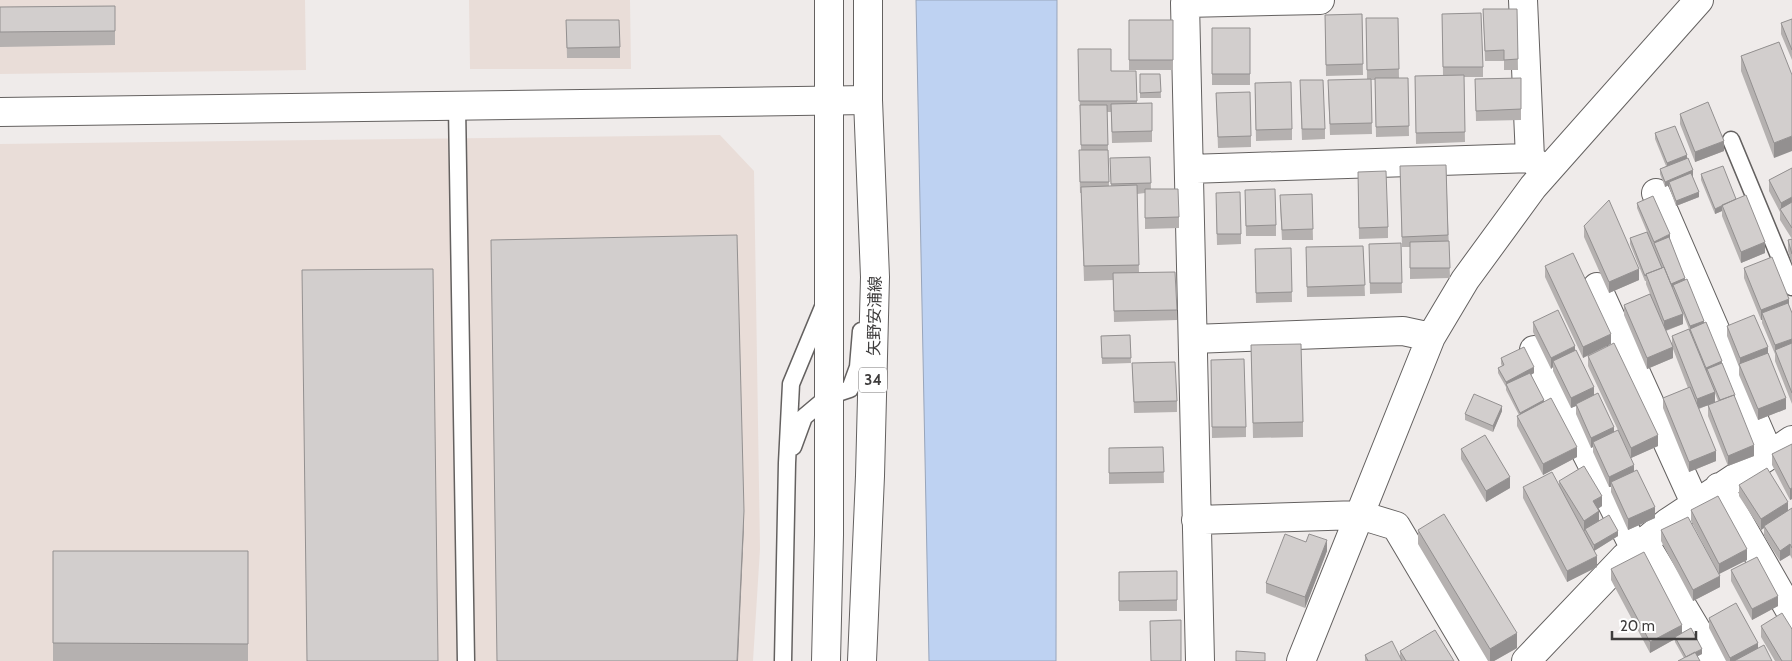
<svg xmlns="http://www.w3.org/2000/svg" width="1792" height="661" font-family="Cabin,'Noto Sans JP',sans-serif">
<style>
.built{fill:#e9ddd8}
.water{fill:#bed2f2;stroke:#98a5bb}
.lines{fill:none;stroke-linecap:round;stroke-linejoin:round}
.service-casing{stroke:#646160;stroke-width:19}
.minor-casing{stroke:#646160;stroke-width:30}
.tertiary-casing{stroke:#646160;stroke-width:30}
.primary-casing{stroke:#646160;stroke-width:30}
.service{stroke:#fff;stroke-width:16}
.minor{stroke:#fff;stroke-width:28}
.tertiary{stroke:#fff;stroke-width:28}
.primary{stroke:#fff;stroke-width:28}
.wall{fill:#b5b1b0;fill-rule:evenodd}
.shaded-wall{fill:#939090}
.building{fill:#d2cecd;stroke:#939090}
.labels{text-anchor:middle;stroke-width:5;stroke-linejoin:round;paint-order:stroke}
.shield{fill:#fff;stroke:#787676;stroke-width:1}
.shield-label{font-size:15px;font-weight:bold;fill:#3e3c3c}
.street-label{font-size:16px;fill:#3e3c3c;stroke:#fff}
</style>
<rect width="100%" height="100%" fill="#efebea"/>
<path class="built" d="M0 0H305L306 70 0 74Z
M469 0H630L631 69H470Z
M720 135 754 171 760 549 753 661H0V144Z"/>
<path class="water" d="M916 0H1057L1056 661H929Z"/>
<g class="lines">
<g class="service-casing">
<path id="service" d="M457 106 466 661
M1731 140 1792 287
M793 447 804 417 829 396 850 389 858 367 861 331
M783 661 787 463 791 384 823 307"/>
</g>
<g class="minor-casing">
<path id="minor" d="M1523 0 1530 158 1544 170
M1189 169 1530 158
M1656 193 1769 454
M1597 287 1695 503
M1193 339 1403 331 1431 337
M1534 350 1635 549
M1719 487 1792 614
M1196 520 1360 515 1396 526 1476 661
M1644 542 1715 661
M1200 661 1185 3 1320 0
M1301 661 1431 337 1465 280 1533 187 1699 0
M1526 661 1625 557 1644 542 1667 523 1792 440"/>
</g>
<g class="tertiary-casing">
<path id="tertiary" d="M0 112 868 100"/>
</g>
<g class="primary-casing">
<path id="primary" d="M826 661 829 535V0
M862 661 870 476 875 277 868 100V0"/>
</g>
<use href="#service" class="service"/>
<use href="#minor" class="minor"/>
<use href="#tertiary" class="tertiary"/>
<use href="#primary" class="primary"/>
</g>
<path class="wall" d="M115 6V45L0 47V7Z
M1483 9H1517L1518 70H1504V61H1485Z
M1362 14 1363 75 1326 76 1325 15Z
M1442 14 1483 67V77H1464L1465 142 1416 144 1415 76 1443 75Z
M1366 18H1398L1399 78H1408L1409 136 1376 137 1375 80H1371L1372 134 1330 135 1328 90 1367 79Z
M1792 19V60L1781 34V23Z
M566 20 620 47V58H567Z
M1129 20H1173V70H1129Z
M1212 28H1250V85H1212Z
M1779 42 1774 158 1741 71V56Z
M1078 49 1111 71 1137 101V104L1152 103V142L1112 143 1111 112H1107L1109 186H1111L1110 158 1150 157 1151 189 1179 217V228L1145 229V193L1137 194 1139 272 1177 310V320L1114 322 1113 280 1084 281 1081 193H1080L1079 150H1081Z
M1140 74H1160L1161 98H1140Z
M1521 78V120L1476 121 1475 79Z
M1300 91 1325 129V139L1302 140Z
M1216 93 1251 136V147L1218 148Z
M1255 93 1292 129V140L1256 141Z
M1680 114 1724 151 1695 162 1680 124Z
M1655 133 1687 158 1699 197 1676 206 1669 187V185L1665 187 1660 174V169L1666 166 1655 139Z
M1446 165 1450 278 1410 279V247H1402L1400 177Z
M1792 168V264L1788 251V240L1792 239 1780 220V212L1769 191V180Z
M1701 174 1736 199 1765 253 1741 263 1722 216V211L1715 214 1701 180Z
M1358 183 1388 227V238L1359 239Z
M1245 190 1276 225V236H1246Z
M1312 194 1313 240H1282L1280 205Z
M1216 203 1241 234V244L1217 245Z
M1637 203 1670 239 1685 280 1722 363 1735 398 1754 456 1728 466 1708 416V405L1699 409 1716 461 1689 472 1663 408V398L1688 388 1673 349V358L1647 369 1624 315V305L1650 294 1646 284V281H1645L1630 244V238L1647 232 1637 208ZM1683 314 1689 329 1672 336V344L1666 331 1683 324ZM1715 393 1718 401 1715 402Z
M1584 226 1639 280 1609 293 1584 237Z
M1401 243 1402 293 1370 294 1369 244Z
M1363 246 1365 296 1307 297 1306 247Z
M1291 248 1292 302 1256 303 1255 259Z
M1545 266 1611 334 1583 358 1545 277Z
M1744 268 1789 305 1792 313V404L1775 361V354L1762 323V320H1761L1744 278Z
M1533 322 1575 351 1594 395 1634 471 1655 518 1628 530 1611 492V487H1609L1593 452V447L1591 448 1576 414V406L1571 408 1553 371V367L1551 369 1533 332Z
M1727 326 1768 353 1786 409 1758 420 1739 375V367L1727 336Z
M1130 335 1131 363 1102 364 1101 336Z
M1251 345 1303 422V437L1253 438Z
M1588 356 1658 446 1631 458 1588 366Z
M1501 358 1534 373 1531 375 1544 402 1577 457 1543 475 1517 426V416L1519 415 1506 390V387L1498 373V368L1502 366 1501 364Z
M1211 360 1246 427V437L1212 438Z
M1132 363 1177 401V412L1134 413Z
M1502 411 1493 432 1465 420V414Z
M1792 444V499L1790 500 1772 465V454Z
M1163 447 1164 483 1109 484V448Z
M1461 449 1510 488 1486 502 1461 459Z
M1559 481 1602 506 1598 509 1599 521 1618 536 1594 551 1590 544 1597 567 1567 582 1523 498V487L1559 485Z
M1739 485 1788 511 1792 508V559L1790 555 1780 561 1764 536V528L1761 530 1739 496Z
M1691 510 1747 560 1719 574 1691 521Z
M1418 530 1517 648 1494 661H1488L1418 544Z
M1661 530 1720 587 1693 601 1661 541Z
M1306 542 1327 551 1305 608 1266 593V583Z
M53 551H248V661H53Z
M1611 569 1682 633 1702 654 1684 658 1675 642V639L1650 653 1611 580Z
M1731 570 1778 606 1752 620 1731 581Z
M1177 571V611H1119V572Z
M1709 618 1758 648 1772 661H1726L1709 628Z
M1761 626 1792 661H1775L1761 637Z
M1400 651 1454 661H1365V655L1400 657Z"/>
<path class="shaded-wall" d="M1792 136V151L1774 158V143Z
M1724 141V151L1695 162V152Z
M1687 155V160L1667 168V163Z
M1693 170V176L1669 182V185L1665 187V182Z
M1699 192V197L1676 206V201Z
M1792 197V208L1781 211V203Z
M1722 206V211L1715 214V209Z
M1670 234V240L1654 243V247V242Z
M1765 242V253L1741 263V252Z
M1639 269V280L1609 293V282Z
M1685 278V284L1673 285V288L1670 284Z
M1789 299V309L1762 313V320H1761V310Z
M1683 314V324L1664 331V321Z
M1704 321V326L1690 329V326Z
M1611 334V344L1583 358V347Z
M1792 339V349L1775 352V345Z
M1575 346V357L1553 361V367L1551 369V358Z
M1673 347V358L1647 369V358Z
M1768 347V358L1740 366V358Z
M1722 361V367L1707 369V373H1706V368Z
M1534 367V373L1507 387 1506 384V387V382Z
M1594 387V398L1576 404V406L1571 408V398Z
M1715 392V403L1697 409V399Z
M1786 398V409L1758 420V409Z
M1544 400V406L1520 418V413Z
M1502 406V411L1493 432V426Z
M1614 427V437L1593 442V447L1591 448V438Z
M1658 435V446L1631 458V448Z
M1754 445V456L1728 466V456Z
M1577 447V457L1543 475V464Z
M1716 451V461L1689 472V462Z
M1634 465V476L1611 482V487H1609V477Z
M1510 477V488L1486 502V491Z
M1792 488V499L1790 500V489Z
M1602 496V506L1593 512V501Z
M1788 502V513L1764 526V528L1761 530V519Z
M1655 507V518L1628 530V519Z
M744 511V526L738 661H737Z
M1599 511V522L1584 531V521Z
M1618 531V536L1594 551V545Z
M1327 540V551L1305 608V597Z
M1790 544V555L1780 561V551Z
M1747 549V560L1719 574V564Z
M1597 556V567L1567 582V571Z
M1720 576V587L1693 601V590Z
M1778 596V606L1752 620V609Z
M1682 625V635L1675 637V639L1650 653V642Z
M1517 633V648L1494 661H1490V649Z
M1758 643V654L1744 661H1730V658Z
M1702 649V654L1689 661 1686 657Z"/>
<path class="building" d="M115 6V31L0 32V7Z
M1483 9H1517L1518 59 1504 60V50L1485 51Z
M1481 13 1483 67H1443L1442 14Z
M1362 14 1363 64 1326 65 1325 15Z
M1366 18H1398L1399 69 1367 70Z
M1792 19V50L1781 23Z
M566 20H619L620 47 567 48Z
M1129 20H1173V60H1129Z
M1212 28H1250V74H1212Z
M1779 42 1792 75V136L1774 143 1741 56Z
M1078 49H1111V71H1136L1137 101H1079Z
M1140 74H1160L1161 92 1140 93Z
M1464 75 1465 132 1416 133 1415 76Z
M1375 78H1408L1409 126 1376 127Z
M1521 78V109L1476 111 1475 79Z
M1371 79 1372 123 1330 124 1328 80Z
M1300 80H1323L1325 129H1302Z
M1291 82 1292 129 1256 130 1255 83Z
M1250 92 1251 136 1218 137 1216 93Z
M1708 102 1724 141 1695 152 1680 114Z
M1152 103V131L1112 132 1111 104Z
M1080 105H1107L1108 145H1081Z
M1675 126 1687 155 1667 163 1655 133Z
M1079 150H1108L1109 182H1080Z
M1150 157 1151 183 1111 184 1110 158Z
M1688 158 1693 170 1665 182 1660 169Z
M1446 165 1448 235 1402 237 1400 166Z
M1723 166 1736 199 1715 209 1701 174Z
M1792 168V197L1781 203 1769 180Z
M1386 171 1388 227 1359 228 1358 172Z
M1691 173 1699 192 1676 201 1669 182Z
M1137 185 1139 265 1084 266 1081 187Z
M1145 189H1178L1179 217 1145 218Z
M1275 189 1276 225 1246 226 1245 190Z
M1240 192 1241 234H1217L1216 193Z
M1312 194 1313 229 1282 230 1280 195Z
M1746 195 1765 242 1741 252 1722 205Z
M1653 196 1670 234 1654 242 1637 203Z
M1609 200 1639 269 1609 282 1584 226Z
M1792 202V228L1780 209Z
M1647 232 1662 268 1646 274V275L1645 276 1630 238Z
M737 235 744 511 737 661H497L491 240Z
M1669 237 1685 278 1671 284 1654 243Z
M1792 239V254L1788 240Z
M1449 241 1450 268H1410V242Z
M1401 243 1402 283H1370L1369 244Z
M1363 246 1365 285 1307 287 1306 247Z
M1291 248 1292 292 1256 293 1255 249Z
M1573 253 1611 334 1583 347 1545 266Z
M1772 257 1789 299 1761 310 1744 268Z
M1664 267 1683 314 1664 321 1646 274Z
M433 269 438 661H307L302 270Z
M1175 272 1177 310 1114 311 1113 273Z
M1687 279 1704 321 1690 326 1673 285Z
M1650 294 1673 347 1647 358 1624 305Z
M1788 303 1792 313V339L1775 345 1762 313Z
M1558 310 1575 346 1551 358 1533 322Z
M1754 315 1768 347 1740 358 1727 326Z
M1706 322 1722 361 1706 368 1690 329Z
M1689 329 1715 392 1697 399 1672 336Z
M1130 335 1131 358H1102L1101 336Z
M1614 343 1658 435 1631 448 1588 356Z
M1792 343V393L1775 350Z
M1301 344 1303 422 1253 423 1251 345Z
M1524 347 1534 367 1506 382 1498 368 1504 365 1501 358Z
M1576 350 1594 387 1571 398 1553 361Z
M1768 353 1786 398 1758 409 1739 364Z
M1244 359 1246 427H1212L1211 360Z
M1175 362 1177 401 1134 402 1132 363Z
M1722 363 1735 395 1734 396V395L1720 400 1707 369Z
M1530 373 1544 400 1520 413 1506 384Z
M1690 387 1716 451 1689 462 1663 398Z
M1598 393 1614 427 1591 438 1576 404Z
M1474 394 1502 406 1493 426 1465 414Z
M1734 395 1754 445 1728 456 1708 405Z
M1551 398 1577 447 1543 464 1517 416Z
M1618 430 1634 465 1609 477 1593 442Z
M1485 435 1510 477 1486 491 1461 449Z
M1792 444V488L1790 489 1772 454Z
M1163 447 1164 472 1109 473V448Z
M1584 466 1602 496 1593 501 1599 511 1584 521 1559 481Z
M1767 468 1788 502 1761 519 1739 485Z
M1637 470 1655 507 1628 519 1611 482Z
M1552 472 1597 556 1567 571 1523 487Z
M1718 496 1747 549 1719 564 1691 510Z
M1792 508V548L1790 544 1780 551 1764 526Z
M1444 514 1517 633 1490 649 1418 530Z
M1609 515 1618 531 1594 545 1585 529Z
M1688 517 1720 576 1693 590 1661 530Z
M1285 534 1306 542 1309 534 1327 540 1305 597 1266 583Z
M53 551H248V644L53 643Z
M1644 552 1682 625 1650 642 1611 569Z
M1757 557 1778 596 1752 609 1731 570Z
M1177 571V600L1119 601V572Z
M1736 603 1758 643 1730 658 1709 618Z
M1782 613 1792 629V661H1782L1761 626Z
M1181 620V661H1151L1150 621Z
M1691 628 1702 649 1686 657 1675 637Z
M1435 630 1454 661H1406L1400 651Z
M1392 641 1402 661H1368L1365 655Z
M1764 645 1772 661H1734Z
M1236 651 1265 653V661H1236Z
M1695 652 1700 661H1678Z"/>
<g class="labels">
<rect class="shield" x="859" y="367.5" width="28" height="25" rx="4"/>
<g class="shield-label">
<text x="873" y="385">34</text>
</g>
<g class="street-label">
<text transform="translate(874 316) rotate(-89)" y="6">矢野安浦線</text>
</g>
</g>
<path d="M1612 631v8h84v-8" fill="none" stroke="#3e3c3c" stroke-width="2.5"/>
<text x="1620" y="631" font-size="15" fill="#3e3c3c" stroke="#ffffff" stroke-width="4" paint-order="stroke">20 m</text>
</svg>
